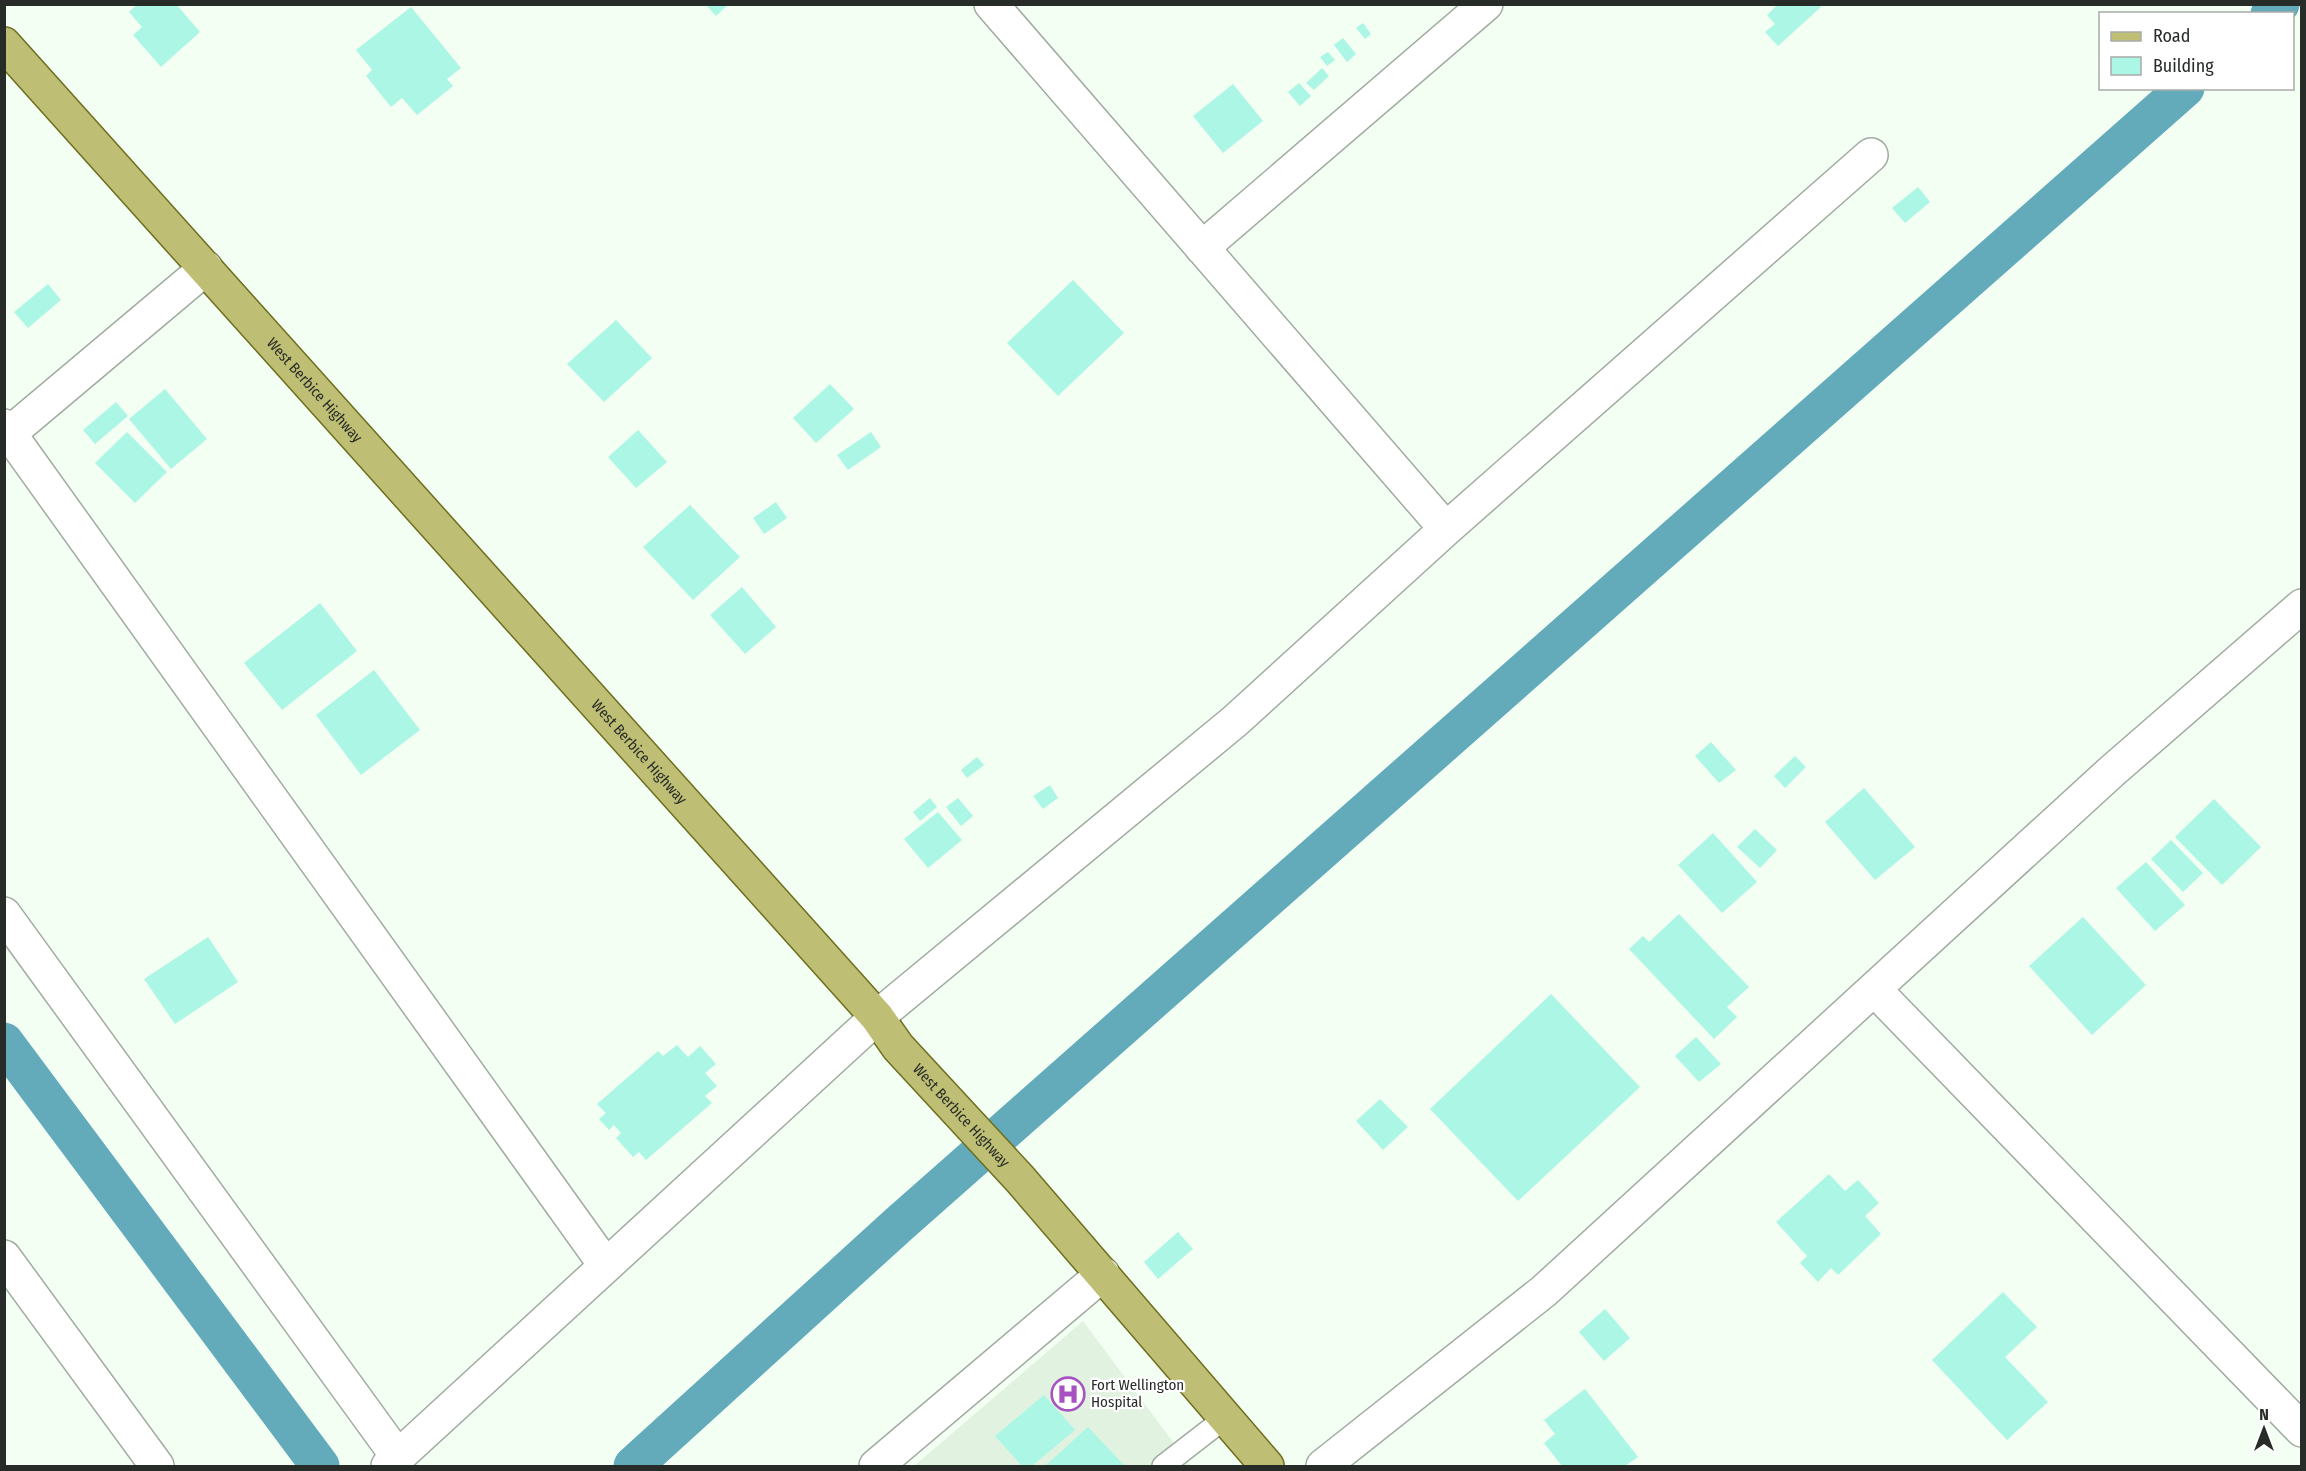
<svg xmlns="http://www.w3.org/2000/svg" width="2306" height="1471" font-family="'Fira Sans Condensed',sans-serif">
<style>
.built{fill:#e2f2e1}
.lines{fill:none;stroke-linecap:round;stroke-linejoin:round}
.canal{stroke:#63abbb;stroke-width:39}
.building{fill:#acf6e5}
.service-casing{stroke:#a1aba1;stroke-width:24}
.minor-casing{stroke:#a1aba1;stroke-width:36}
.primary-casing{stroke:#6d6e1e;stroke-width:36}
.service{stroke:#fff;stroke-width:21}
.minor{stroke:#fff;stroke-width:33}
.primary{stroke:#bebe74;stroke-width:33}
.labels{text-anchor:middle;stroke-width:4.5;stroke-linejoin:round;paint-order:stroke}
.street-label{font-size:15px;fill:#282c28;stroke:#fff}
.poi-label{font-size:15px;fill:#282c28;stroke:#fff;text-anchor:start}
</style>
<rect width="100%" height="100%" fill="#f4fff3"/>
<path class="built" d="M1083 1321 1191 1466H914Z"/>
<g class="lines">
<path class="canal" d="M2270 14 2280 4
M4 1042 320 1466
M633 1466 898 1225 2185 88"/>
</g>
<path class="building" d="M138 4H176L200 32 161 67 133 35 142 27 129 12Z
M705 4H729L716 16Z
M1778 4H1818L1821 7 1778 46 1765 32 1775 24 1767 15Z
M411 7 461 68 447 79 453 86 417 115 402 98 391 107 366 76 372 70 356 50Z
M1363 23 1371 34 1365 39 1356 28Z
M1343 38 1356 54 1347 62 1334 45Z
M1328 52 1335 60 1327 66 1320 57Z
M1322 68 1329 76 1314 90 1306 83Z
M1299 83 1311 96 1300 106 1288 92Z
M1233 84 1263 121 1223 153 1193 116Z
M1918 187 1930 202 1905 223 1892 208Z
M1073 280 1124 333 1058 396 1007 343Z
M48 284 61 300 28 328 14 312Z
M616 320 652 358 604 402 567 364Z
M830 384 854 409 816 443 793 418Z
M165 389 207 439 171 469 129 419Z
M116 402 128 416 95 444 83 430Z
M638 430 667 462 636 488 608 457Z
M127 432 167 472 135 503 95 463Z
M871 432 881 447 848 470 837 455Z
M776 502 787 518 764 534 753 518Z
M690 505 740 557 693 600 643 547Z
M742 587 776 627 745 654 710 615Z
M320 603 357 651 282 710 244 663Z
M374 670 420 730 361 775 316 715Z
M1711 742 1736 770 1719 783 1695 756Z
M1795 756 1806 767 1785 788 1774 776Z
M977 757 984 765 967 778 961 770Z
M1050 785 1058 798 1043 809 1033 796Z
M1864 788 1915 847 1875 880 1825 822Z
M930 798 937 807 920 821 913 812Z
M958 798 973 816 961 826 946 807Z
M2214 799 2261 847 2222 885 2175 837Z
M938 812 962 840 928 868 904 839Z
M1755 829 1777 850 1760 868 1737 847Z
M1713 833 1757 882 1722 913 1678 865Z
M2171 840 2203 873 2183 892 2151 859Z
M2146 862 2185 905 2155 931 2116 888Z
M1679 914 1749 987 1727 1007 1737 1017 1714 1039 1629 949 1643 936 1649 942Z
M2083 917 2146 985 2092 1035 2029 966Z
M208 937 238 982 175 1024 144 979Z
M1551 994 1640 1087 1518 1201 1430 1109Z
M1696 1037 1721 1064 1699 1082 1675 1056Z
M677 1045 688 1057 700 1046 716 1064 705 1073 717 1086 705 1096 712 1103 646 1160 639 1152 633 1157 616 1138 621 1133 614 1125 609 1130 599 1119 606 1113 597 1104 658 1051 663 1056Z
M1380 1099 1408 1127 1383 1150 1356 1121Z
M1829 1174 1845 1191 1858 1180 1879 1203 1865 1216 1881 1234 1838 1275 1831 1268 1818 1282 1800 1263 1807 1256 1776 1222Z
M1178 1232 1193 1249 1158 1279 1144 1262Z
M2003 1292 2037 1327 2005 1357 2048 1402 2007 1440 1932 1360Z
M1605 1309 1630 1338 1604 1361 1579 1332Z
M1585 1389 1638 1457 1625 1466H1562L1544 1443 1555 1434 1544 1420Z
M1044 1395 1075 1430 1032 1466H1022L995 1436Z
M1088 1427 1125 1466H1045Z"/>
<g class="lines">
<g class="service-casing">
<path id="service" d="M1163 1466 1225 1418"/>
</g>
<g class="minor-casing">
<path id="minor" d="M991 4 1446 529
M1202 248 1486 4
M4 426 606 1266
M4 438 206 268
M4 914 398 1457
M1874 989 2302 1430
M4 1257 157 1466
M388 1466 877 1017 1235 721 1446 529 1871 155
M876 1466 1103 1274
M1323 1466 1544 1291 2111 772 2302 606"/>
</g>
<g class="primary-casing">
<g id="primary">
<path id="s1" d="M4 44 877 1017 898 1047 1020 1179 1267 1466"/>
</g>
</g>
<use href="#service" class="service"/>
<use href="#minor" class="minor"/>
<use href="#primary" class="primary"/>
</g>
<defs>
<g id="hospital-ring" transform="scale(1.725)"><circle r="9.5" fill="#fff" stroke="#a652c0" stroke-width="1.5"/><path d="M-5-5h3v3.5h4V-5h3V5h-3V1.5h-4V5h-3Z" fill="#a652c0"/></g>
</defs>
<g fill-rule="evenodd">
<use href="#hospital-ring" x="1068" y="1394"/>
</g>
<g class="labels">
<g class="street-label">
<text dy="5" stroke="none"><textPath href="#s1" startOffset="465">West Berbice Highway</textPath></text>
<text dy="5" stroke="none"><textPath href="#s1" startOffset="951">West Berbice Highway</textPath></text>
<text dy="5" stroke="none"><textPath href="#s1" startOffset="1437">West Berbice Highway</textPath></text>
</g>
<g class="poi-label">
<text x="1091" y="1390">Fort Wellington<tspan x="1091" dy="17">Hospital</tspan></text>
</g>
</g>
<rect width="2306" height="1471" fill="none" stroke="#282c28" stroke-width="12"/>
<rect x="2099" y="12" width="195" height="78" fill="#ffffff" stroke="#a9aba9" stroke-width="1.5"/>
<rect x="2111" y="32" width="30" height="9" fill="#bebe74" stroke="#a9aba9" stroke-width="1.5"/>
<text x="2153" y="42" font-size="18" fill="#282c28">Road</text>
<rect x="2111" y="57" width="30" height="18" fill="#acf6e5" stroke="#a9aba9" stroke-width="1.5"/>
<text x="2153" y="72" font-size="18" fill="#282c28">Building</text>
<g transform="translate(2264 1429)" stroke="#ffffff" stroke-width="4.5" paint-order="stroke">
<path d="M0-4.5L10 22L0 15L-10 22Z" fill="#282c28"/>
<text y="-9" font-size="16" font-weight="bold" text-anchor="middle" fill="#282c28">N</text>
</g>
</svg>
